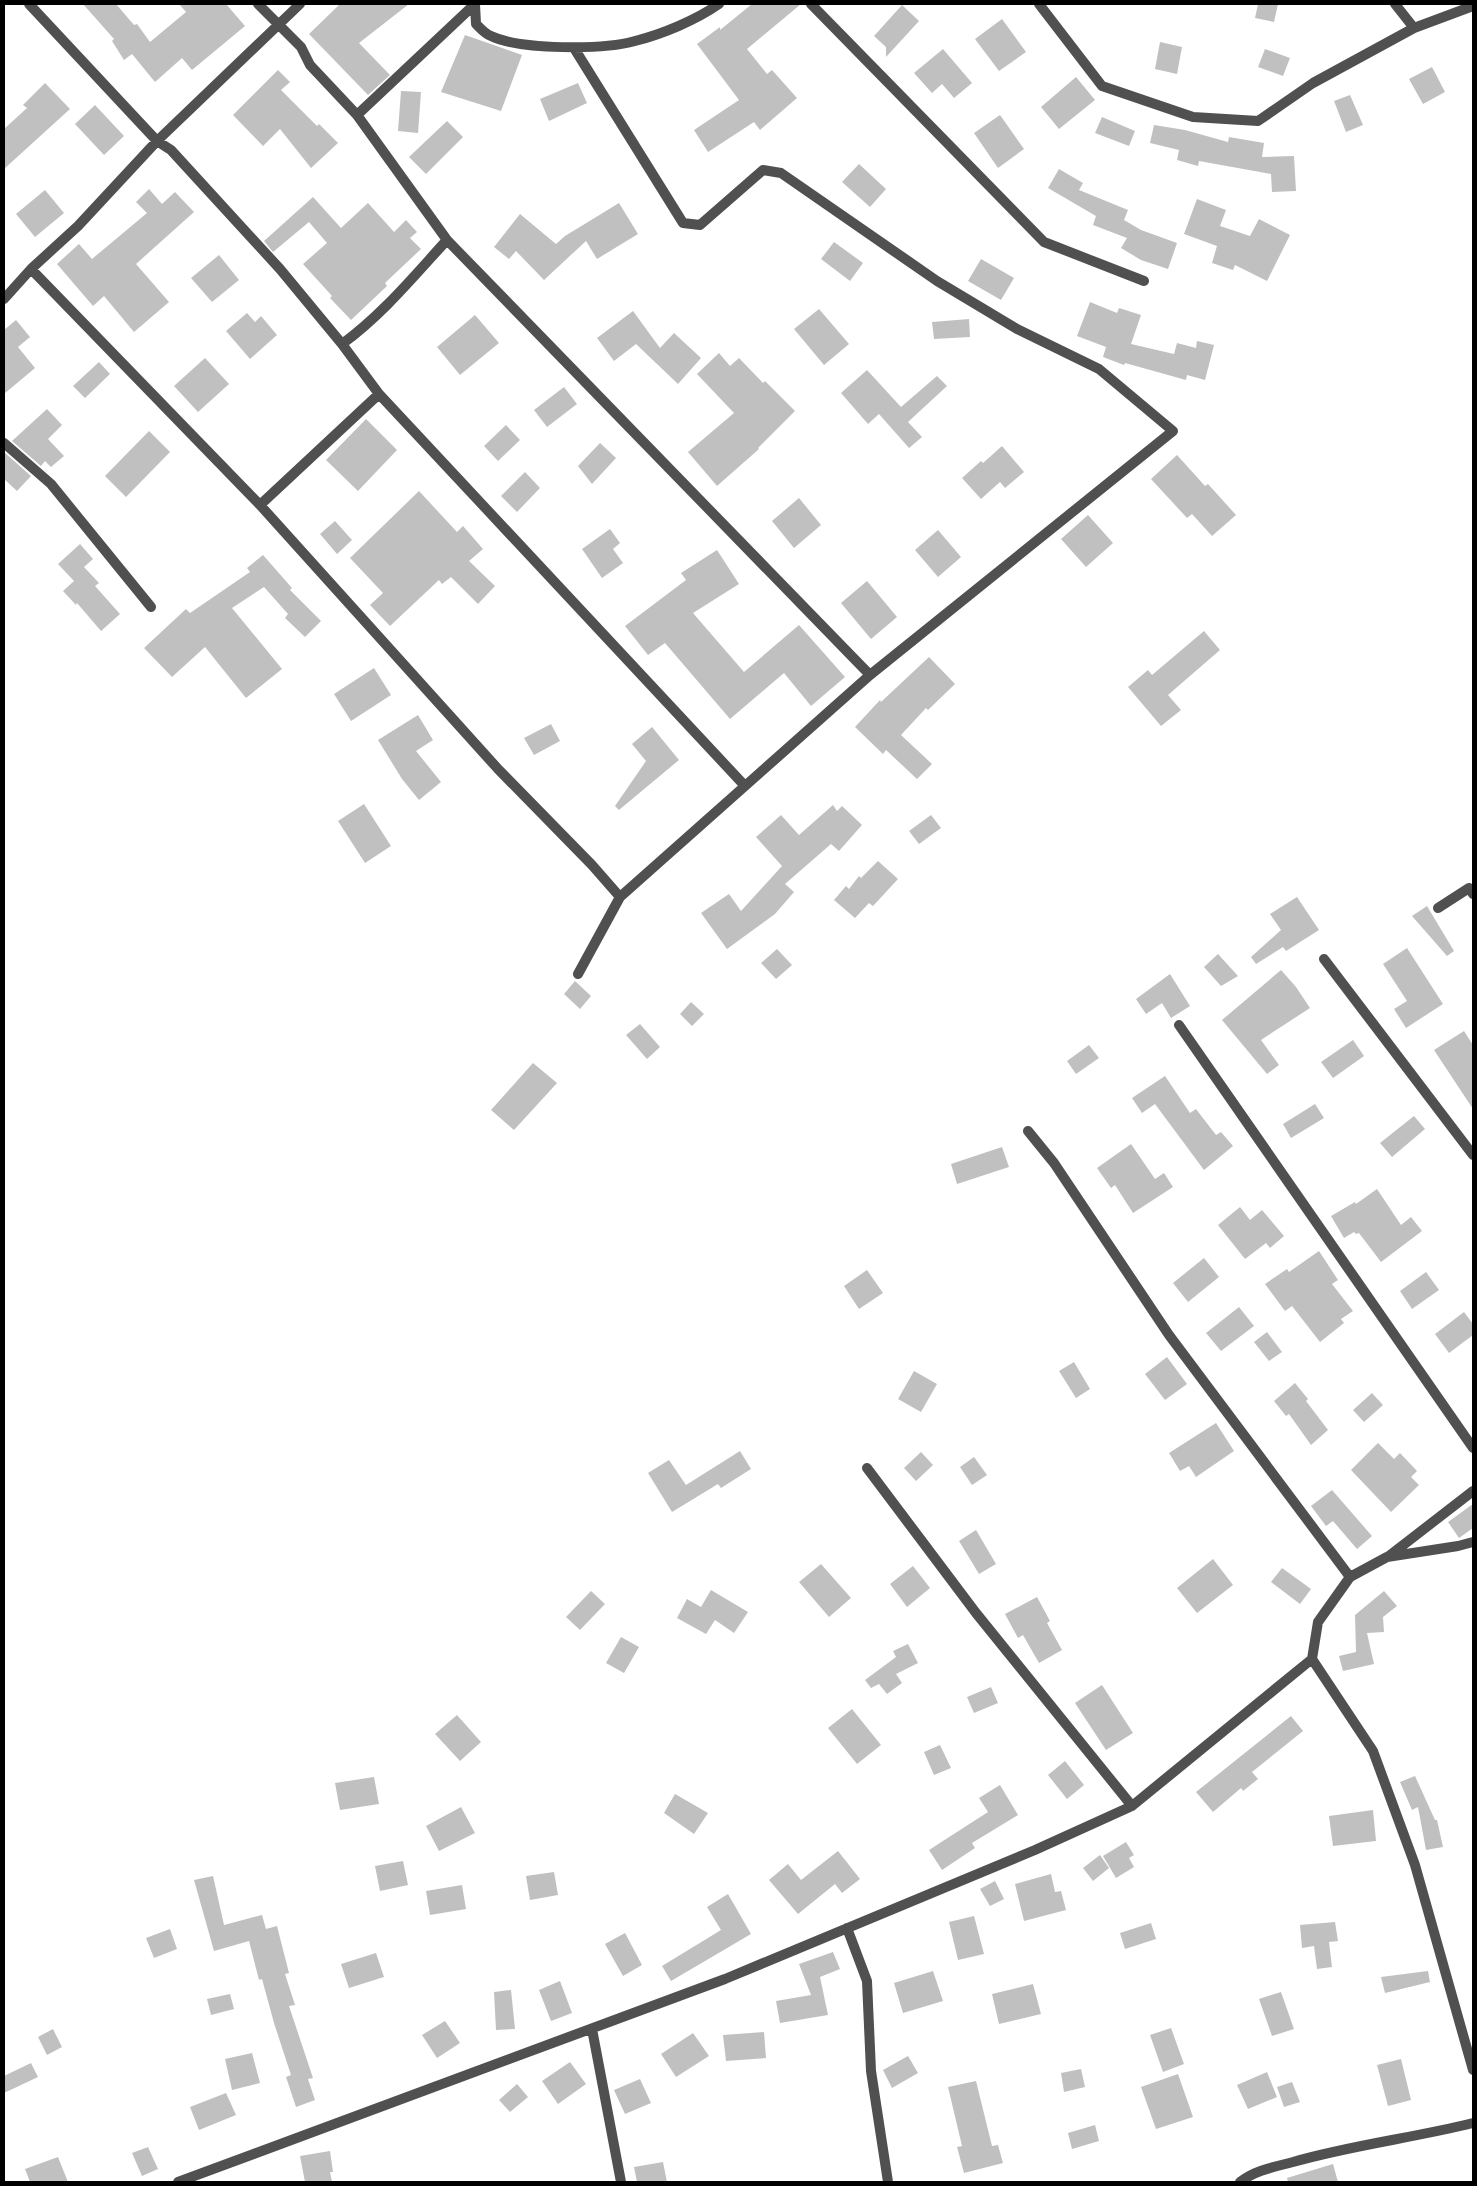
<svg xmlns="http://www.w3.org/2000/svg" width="1477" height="2186" font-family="'Noto Sans',sans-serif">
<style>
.building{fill:#c0c0c0}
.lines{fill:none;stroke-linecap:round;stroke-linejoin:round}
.minor{stroke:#505050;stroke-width:10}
</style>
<rect width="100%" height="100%" fill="#fff"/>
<path class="building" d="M83 4H116L134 25 137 24 150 42 186 12 179 4H226L245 26 192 70 182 58 155 82 132 54 124 60 112 41 114 39Z
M340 4H409L359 43 390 75 368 95 309 34Z
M752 4H801L747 49 767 74 772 70 797 98 760 130 754 122 708 152 694 130 739 100 697 44 720 27V30Z
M1258 4H1278L1274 22 1255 18Z
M902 5 919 21 886 57V47L874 36Z
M1002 19 1026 52 999 71 975 39Z
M465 35 522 55 501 111 441 92Z
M1160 42 1182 47 1177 74 1155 69Z
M943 49 972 83 954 98 942 84 932 93 914 73Z
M1265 49 1290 58 1283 76 1258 67Z
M1432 67 1445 92 1423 104 1409 79Z
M278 70 290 82 281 90 317 126 319 124 338 143 311 168 280 129 263 146 233 115Z
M1076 77 1095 100 1059 129 1041 107Z
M45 83 70 109 4 169V129L27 108 23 105Z
M578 83 587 103 549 121 540 99Z
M401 91 421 92 418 133 398 131Z
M1350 95 1363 125 1346 132 1334 101Z
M95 105 124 136 104 155 75 124Z
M1000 115 1024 149 998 168 974 133Z
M1102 117 1135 131 1129 146 1095 133Z
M447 121 463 137 426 174 409 157Z
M1154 125 1185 130 1228 142 1229 137 1264 143 1262 157 1294 156 1296 191 1272 192 1271 174 1199 161 1198 166 1177 160 1179 150 1150 143Z
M859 164 886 189 870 207 842 182Z
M1059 169 1083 183 1079 190 1128 210 1124 220 1141 230 1177 243 1168 269 1141 260 1121 248 1127 238 1093 225 1096 216 1048 188Z
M149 189 162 204 175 192 194 212 136 264 169 302 134 332 104 296 93 306 57 264 79 244 92 259 147 213 136 202Z
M45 190 64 213 35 237 16 214Z
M313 197 341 228 368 203 394 232 406 220 417 232 410 238 421 249 385 283 387 286 351 320 330 298 332 296 303 264 327 243 309 222 273 252 264 241Z
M1197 199 1226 210 1220 226 1250 236 1259 219 1290 235 1267 281 1235 265 1233 270 1212 263 1217 246 1184 234Z
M619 203 638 234 597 259 586 241 544 280 516 251 509 259 494 247 520 214 556 244 565 236Z
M834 242 863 263 850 281 821 259Z
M219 255 239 280 212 302 191 278Z
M981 259 1014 278 1001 300 968 281Z
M1090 302 1117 313 1119 308 1141 315 1131 344 1174 354 1177 343 1196 348 1197 341 1214 345 1205 380 1187 375 1186 380 1125 363 1124 365 1103 357 1106 347 1077 336Z
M819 309 849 344 824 365 794 329Z
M633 311 660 348 674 333 701 358 678 384 636 344 614 361 597 338Z
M247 313 255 322 261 316 277 335 250 359 226 331Z
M475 315 499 343 460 375 437 347Z
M969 319 970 337 934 339 932 322Z
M16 320 30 337 18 347 35 368 4 394V330Z
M719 353 730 366 739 358 763 383 765 381 795 411 758 448 759 449 717 486 688 452 734 413 697 374Z
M205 358 229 384 198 412 174 386Z
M99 362 110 374 85 398 73 386Z
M867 370 901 407 937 376 947 386 908 422 922 437 909 448 879 414 868 424 841 393Z
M564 387 577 404 547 427 534 410Z
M47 409 62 425 48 439 64 456 51 467 45 461 41 466 12 441Z
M366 419 397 450 358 491 326 460Z
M506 425 520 440 498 461 484 446Z
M149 431 170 452 126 497 105 476Z
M600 443 616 458 592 484 578 466Z
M1002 446 1024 472 1005 488 1000 482 981 499 962 478 981 461 983 463Z
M4 452 31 476 17 491 4 479Z
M1177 455 1205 486 1208 484 1236 515 1212 536 1192 514 1187 518 1151 479Z
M525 472 540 488 517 512 501 496Z
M419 491 457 532 463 526 483 549 469 561 495 586 478 604 451 577 442 584 439 580 390 626 370 605 383 593 350 558Z
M799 498 821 525 794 548 772 521Z
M1088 515 1113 543 1086 567 1061 539Z
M335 521 352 540 337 554 320 534Z
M610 529 620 543 613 549 623 563 602 578 582 549Z
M938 530 961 557 938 577 915 550Z
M80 544 93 559 84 567 99 583 95 586 120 614 101 631 77 603 76 605 63 591 74 581 58 564Z
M717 550 739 584 693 613 744 672 799 625 845 677 811 706 784 673 730 719 665 643 648 655 625 626 686 580 681 573Z
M263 555 292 588 290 590 321 621 305 637 285 618 288 614 264 587 232 608 282 669 246 698 205 647 172 677 144 648 186 609 190 613 250 572 247 568Z
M867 581 897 617 871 639 841 603Z
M1204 631 1220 650 1168 695 1181 710 1161 726 1128 687 1148 670 1152 675Z
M929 657 955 684 928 710 926 708 901 735 932 764 917 779 886 750 883 754 855 727 880 700 881 702Z
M374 668 391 695 351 721 334 694Z
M418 715 433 740 416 751 441 782 419 800 402 779 378 740Z
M551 724 560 741 534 755 524 738Z
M652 727 679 760 619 810 615 806 646 761 632 744Z
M364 804 391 846 365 863 338 821Z
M833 805 837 811 842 806 862 825 839 851 831 844 785 884 794 892 775 914 727 949 701 913 729 894 741 911 782 866 756 837 781 815 799 835Z
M931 815 941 828 919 844 909 831Z
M878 861 898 879 873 906 869 903 855 918 834 900 846 886 849 889 859 876 861 878Z
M1297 897 1319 930 1286 951 1283 947 1256 964 1251 957 1281 930 1270 914Z
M1427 906 1454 951 1447 956 1412 916Z
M1407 948 1443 1004 1406 1028 1394 1009 1407 1001 1383 964Z
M777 949 792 965 776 979 761 963Z
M1218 954 1238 976 1221 986 1204 967Z
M1281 970 1296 987 1310 1008 1261 1040 1279 1065 1267 1074 1222 1020Z
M1170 974 1190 1006 1171 1018 1162 1003 1146 1014 1136 999Z
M575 981 591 996 580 1009 564 994Z
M691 1002 704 1014 692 1026 680 1014Z
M640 1024 660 1047 647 1059 626 1035Z
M1464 1031 1473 1045V1109L1434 1050Z
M1353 1040 1364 1056 1333 1078 1321 1062Z
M1089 1045 1099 1058 1076 1074 1067 1061Z
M533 1063 557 1083 514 1130 491 1110Z
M1165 1076 1190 1113 1196 1109 1216 1135 1221 1132 1233 1146 1204 1170 1155 1104 1142 1113 1132 1098Z
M1315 1104 1324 1118 1291 1138 1283 1124Z
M1414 1116 1425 1129 1392 1157 1380 1143Z
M1131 1144 1155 1179 1164 1173 1173 1187 1133 1213 1115 1185 1111 1188 1097 1168Z
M1002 1147 1009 1167 957 1184 951 1164Z
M1377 1189 1401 1225 1411 1217 1422 1231 1381 1262 1359 1233 1356 1234 1354 1232 1344 1238 1331 1216 1355 1202 1356 1204Z
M1240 1207 1250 1220 1262 1210 1284 1236 1270 1248 1266 1243 1245 1259 1218 1225Z
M1319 1251 1338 1280 1332 1284 1353 1311 1341 1319 1344 1323 1320 1342 1292 1306 1285 1311 1265 1284 1287 1269 1289 1272Z
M1204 1258 1219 1277 1188 1302 1173 1283Z
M867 1270 883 1293 859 1309 844 1286Z
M1426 1272 1439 1290 1412 1309 1400 1291Z
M1239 1307 1254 1326 1221 1351 1206 1333Z
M1464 1312 1473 1324V1335L1449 1353 1435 1334Z
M1267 1332 1282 1352 1269 1361 1254 1342Z
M1167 1357 1187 1384 1165 1400 1145 1374Z
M1074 1362 1090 1389 1076 1398 1059 1371Z
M914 1371 937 1384 921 1412 898 1399Z
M1295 1383 1308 1399 1306 1401 1328 1430 1311 1445 1289 1414 1286 1416 1274 1401Z
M1372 1393 1383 1405 1364 1422 1353 1410Z
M1216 1423 1234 1451 1196 1477 1189 1466 1180 1471 1169 1453Z
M1378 1443 1394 1459 1400 1453 1417 1471 1411 1477 1419 1485 1391 1512 1351 1470Z
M740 1451 751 1469 721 1488 718 1484 672 1512 648 1473 669 1460 686 1485Z
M921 1452 933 1465 916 1481 904 1468Z
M974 1457 987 1475 972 1485 960 1467Z
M1332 1490 1372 1536 1357 1549 1333 1521 1326 1526 1311 1506Z
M1473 1504V1528L1459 1538 1448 1522Z
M976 1530 996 1564 979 1574 959 1541Z
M1213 1559 1233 1585 1197 1613 1177 1588Z
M821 1564 851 1598 829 1617 799 1582Z
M913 1566 930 1588 907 1607 890 1584Z
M1282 1568 1311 1589 1300 1604 1271 1582Z
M711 1590 748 1612 734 1633 715 1620 706 1634 677 1618 687 1599 701 1607Z
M591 1591 605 1604 580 1630 566 1617Z
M1384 1591 1397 1606 1383 1617 1384 1632 1367 1633 1374 1664 1343 1671 1339 1656 1356 1652 1355 1615Z
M1037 1597 1050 1621 1047 1623 1062 1650 1039 1663 1023 1635 1018 1638 1005 1614Z
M621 1637 639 1647 624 1673 606 1663Z
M908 1644 918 1663 896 1674 902 1683 887 1694 879 1684 871 1688 865 1680 896 1657 893 1651Z
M1102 1685 1133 1733 1106 1750 1075 1703Z
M991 1687 998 1703 974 1713 967 1697Z
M852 1709 881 1745 857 1764 828 1728Z
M457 1715 481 1742 460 1761 435 1734Z
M1291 1716 1303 1731 1252 1772 1258 1779 1243 1791 1241 1788 1213 1812 1196 1792Z
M940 1745 951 1768 934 1775 924 1752Z
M1065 1761 1084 1785 1067 1799 1048 1775Z
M1415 1776 1435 1820H1437L1443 1847 1426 1850 1418 1807 1412 1810 1400 1782Z
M374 1777 379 1804 340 1810 335 1783Z
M1000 1785 1018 1815 972 1843 975 1848 942 1870 929 1850 988 1812 979 1798Z
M675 1794 708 1813 694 1834 664 1813Z
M461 1807 475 1833 439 1851 426 1826Z
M1373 1810 1376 1841 1333 1846 1329 1816Z
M1126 1842 1134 1855 1129 1858 1134 1867 1116 1878 1103 1856Z
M838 1851 860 1879 842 1893 835 1884 798 1914 769 1880 788 1864 801 1880Z
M1100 1855 1109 1868 1093 1881 1083 1868Z
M403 1861 408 1885 380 1891 375 1866Z
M554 1872 558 1895 530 1900 526 1876Z
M1051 1874 1055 1892 1061 1891 1066 1910 1024 1921 1015 1884Z
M213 1876 224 1925 262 1915 266 1929 277 1926 289 1973 285 1974 295 2005 289 2006 313 2078 308 2079 315 2100 296 2107 286 2077 291 2075 274 2023 262 1979 259 1980 249 1941 214 1951 194 1880Z
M995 1881 1004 1899 990 1906 980 1889Z
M462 1885 466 1909 430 1915 426 1891Z
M728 1894 751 1934 671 1981 662 1966 721 1930 707 1907Z
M974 1916 984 1954 958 1960 949 1922Z
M1335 1922 1338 1941 1329 1942 1332 1967 1317 1969 1314 1946 1302 1948 1300 1925Z
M1151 1923 1156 1939 1125 1949 1120 1933Z
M170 1929 177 1949 154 1958 146 1938Z
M625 1933 642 1965 623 1976 605 1944Z
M833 1952 840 1969 820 1977 828 2015 780 2023 776 2001 811 1995 799 1964Z
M376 1953 384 1977 349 1988 341 1964Z
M933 1971 943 2001 903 2013 894 1983Z
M1428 1971 1430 1982 1385 1993 1381 1977Z
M560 1981 572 2013 551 2021 539 1990Z
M1033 1984 1041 2014 999 2024 992 1994Z
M511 1990 515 2029 496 2030 494 1992Z
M1281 1992 1294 2029 1272 2036 1259 1999Z
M230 1994 234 2009 211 2015 207 1999Z
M445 2021 460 2043 437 2058 422 2035Z
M1171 2028 1184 2064 1163 2072 1150 2035Z
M53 2029 62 2047 47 2055 38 2037Z
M764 2032 766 2058 726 2061 723 2035Z
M693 2033 709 2056 676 2077 661 2054Z
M252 2053 260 2083 232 2090 225 2059Z
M908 2056 918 2073 892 2088 883 2070Z
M1401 2059 1411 2100 1388 2106 1377 2065Z
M570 2062 586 2084 558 2104 542 2081Z
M31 2063 38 2077 4 2093V2076Z
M1081 2069 1085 2087 1064 2092 1061 2073Z
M1267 2072 1277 2097 1248 2109 1237 2085Z
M1178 2074 1193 2117 1156 2129 1141 2087Z
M640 2079 651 2103 625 2114 614 2090Z
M976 2081 992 2146 998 2145 1003 2163 964 2173 957 2147 962 2146 948 2087Z
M1292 2082 1300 2102 1284 2107 1277 2087Z
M517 2084 528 2097 510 2112 499 2100Z
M226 2093 236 2115 199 2130 190 2107Z
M1095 2125 1099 2141 1072 2149 1068 2133Z
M148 2147 158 2169 142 2176 132 2153Z
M330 2151 333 2172H330L332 2182H305L300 2156Z
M58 2157 68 2182H30L25 2169Z
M663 2162 667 2182H637L634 2167Z
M1333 2164 1338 2182H1288L1287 2178Z"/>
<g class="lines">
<path class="minor" d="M29 4 157 141 171 150 280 269 342 344 379 394 745 786
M258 4 301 47 310 65 357 115 447 240 870 675
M475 4 476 24C480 28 485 34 491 36 521 50 603 50 635 41 663 34 696 20 719 4
M811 4 1044 242 1144 281
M1039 4 1102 86 1193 117 1258 121 1313 83 1414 28 1473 6
M1395 4 1414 28
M574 48 683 223 700 225 763 170 781 173 937 281 1017 329 1099 369 1173 431 870 675 620 897 578 974
M357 115 475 4
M31 269 260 505 498 769 592 865 620 897
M4 299 31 269 78 226 157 141 300 4
M342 344C382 315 414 276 447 240
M4 443 51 484 151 607
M260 505 379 394
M1438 908 1469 888 1473 894
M1324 959 1473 1155
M1179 1025 1473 1448
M1028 1131 1054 1163 1169 1335 1350 1577
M867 1468 976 1613 1132 1806
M1389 1556 1473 1491
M1312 1659 1318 1622 1350 1577 1387 1557 1458 1546 1473 1542
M847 1928 867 1981 871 2071 888 2182
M592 2029 621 2182
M178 2182 725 1979 1035 1850 1132 1806 1312 1659 1373 1751 1415 1865 1473 2070
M1240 2182C1256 2170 1274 2167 1293 2162 1352 2145 1413 2138 1473 2123"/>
</g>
<rect width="1477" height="2186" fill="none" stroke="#000000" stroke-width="10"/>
</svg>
